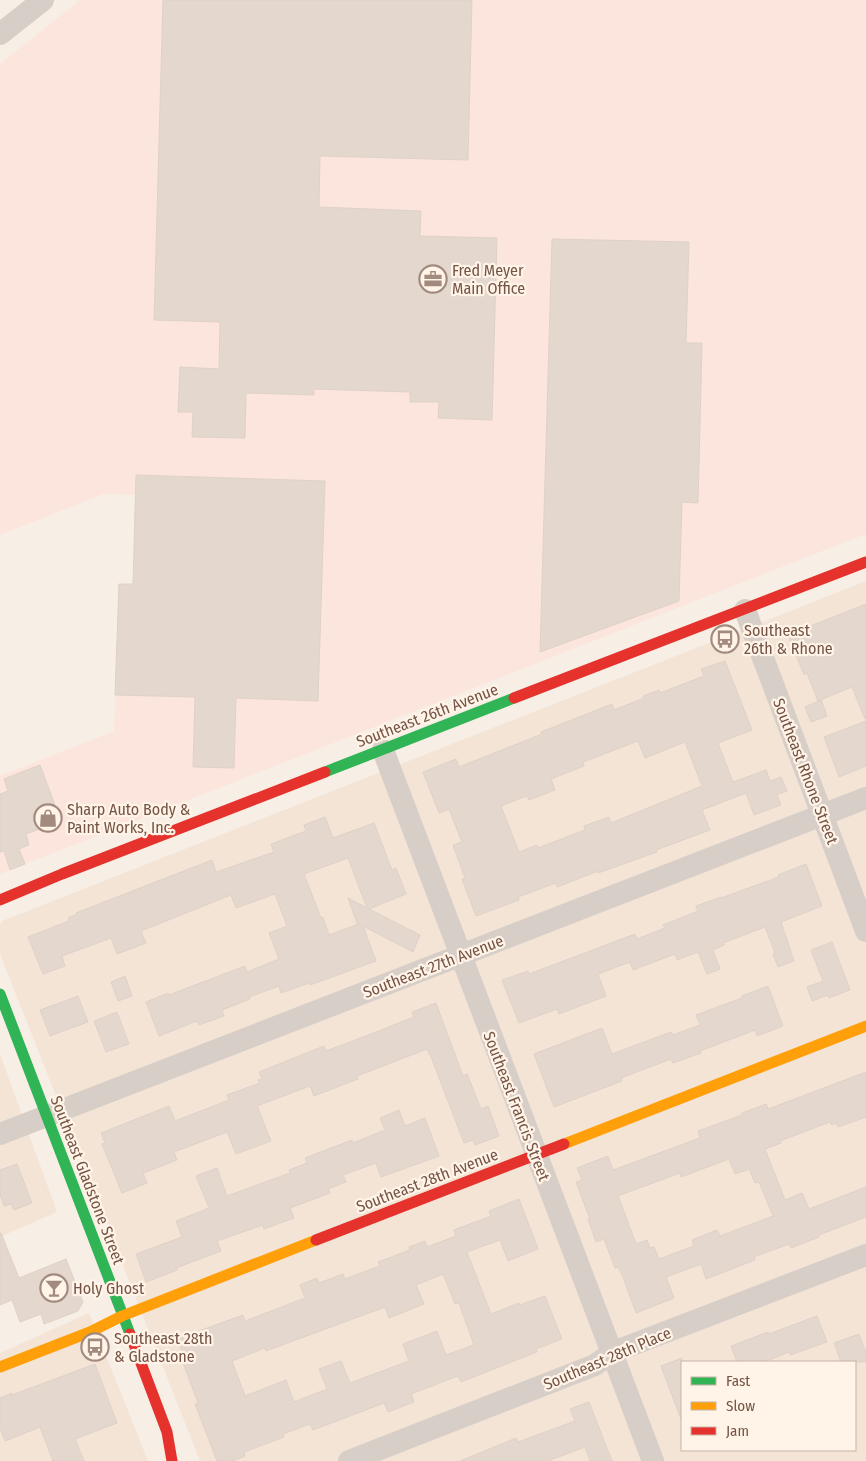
<svg xmlns="http://www.w3.org/2000/svg" width="866" height="1461" font-family="'Fira Sans Condensed',sans-serif">
<style>
.residential{fill:#f3e4d6;fill-rule:evenodd}
.commercial{fill:#fbe5dc}
.building{fill:#e3d7ce;stroke:#e0d1c8;fill-rule:evenodd}
.lines{fill:none;stroke-linecap:round;stroke-linejoin:round}
.street{stroke:#d7cec8;stroke-width:22}
.fast{stroke:#30b455;stroke-width:11}
.slow{stroke:#ff9f0a;stroke-width:11}
.jam{stroke:#e5322d;stroke-width:11}
.labels{text-anchor:middle;stroke-width:4.5;stroke-linejoin:round;paint-order:stroke}
.poi-label{font-size:16px;fill:#745446;stroke:#fff4e7;text-anchor:start}
.street-label{font-size:16px;fill:#745446;stroke:#fff4e7}
</style>
<rect width="100%" height="100%" fill="#f7efe6"/>
<path class="residential" d="M866 581V1461H200L0 954V925L2 921ZM682 1362H855V1450H682Z
M0 1054 57 1212 0 1237Z
M89 1313 148 1461H0V1353Z"/>
<path class="commercial" d="M80 0H866V534L0 874V776L114 731 119 584H133L135 495 104 494 0 535V64Z"/>
<path class="building" d="M163 0H472L468 160 320 156 319 207 421 211 420 236 497 238 492 420 438 418 439 402H410V392L314 389V395L246 393 245 438 192 437 193 412H178L180 367 219 369 220 322 154 320Z
M552 239 689 242 686 343H702L698 503 682 502 679 601 540 652Z
M136 475 325 481 318 701 236 698 234 768 193 767 195 697 115 695 119 584H133Z
M866 604V719H865L852 687 818 701 807 673 804 675 788 635Z
M725 661 752 730 718 743 733 782 766 770 770 781 781 777 787 791 777 795 781 805 754 815 746 793 702 810 710 830 656 850 657 852 598 873V871L557 887 556 883 518 897 519 900 476 916 462 879 465 878 453 845 462 842 449 809 439 813 423 772 456 759 459 767 542 734 541 732 612 704 614 710 644 698 643 696 659 690 660 693 704 676 701 669ZM638 741 645 758 685 742 702 786 611 823 609 817 584 826 585 830 538 848 537 845 519 852 501 806 527 796 529 800 555 790 551 779 584 766 583 762Z
M821 700 827 716 811 722 805 707Z
M866 721V766L839 777 824 737Z
M40 765 61 821 26 834 29 845 19 849 25 864 10 870 4 851 0 852V794L8 791 4 779Z
M325 817 333 838 374 823 392 870 396 868 406 894 369 909 420 935 413 952 363 926 376 961 310 985 309 983 281 993 279 986 249 997 250 999 222 1010 224 1016 199 1025 197 1021 159 1036 146 1002 168 993 169 995 245 966 247 972 279 959 269 933 287 926 275 894 236 908 231 895 141 931 146 943 117 954 111 938 62 956 65 966 43 974 28 937 69 921 68 918 77 914 76 913 212 860 216 872 274 852 271 844 306 831 304 825ZM348 858 367 908 348 898 357 923 359 924 329 935 323 917 321 918 304 874Z
M806 864 822 906 781 922 794 961 778 967 773 954 775 953 765 927 723 943 724 945 713 950 720 969 707 974 698 952 677 960 675 954 633 970 630 962 598 974 606 996 559 1014 557 1009 519 1023 502 980 528 971 529 974 635 934 637 939 665 928 663 925 698 911 696 906 721 897V898L779 877 778 875Z
M832 942 850 990 829 998 828 995 812 1001 807 987 823 981 811 950Z
M125 976 132 996 118 1001 111 982Z
M768 986 783 1026 757 1036 755 1030 700 1051 701 1053 673 1063 671 1059 621 1078 622 1081 554 1107 534 1054 602 1028 612 1054 671 1032 673 1035 700 1025 696 1015 742 998V996Z
M78 996 88 1022 50 1036 40 1010Z
M436 1003 463 1076 467 1074 481 1109 488 1106 499 1136 475 1145 473 1140 464 1143 430 1054H429L427 1049 357 1076 358 1079 314 1096 310 1086 257 1106 271 1141 236 1154 227 1132 174 1152 177 1160 143 1173 147 1183 122 1193 102 1144 105 1143 101 1133 169 1106 175 1121 229 1100 227 1095 260 1083 258 1080 262 1079 259 1072 324 1046 326 1051 371 1034 414 1017 412 1012Z
M117 1012 129 1044 106 1052 94 1021Z
M866 1072V1117L838 1127 836 1123 832 1125 830 1122 780 1141 781 1143 765 1149 785 1200 802 1193 809 1209 866 1187V1217L819 1235V1237L791 1248 789 1244 754 1257 755 1260 706 1279 701 1264 666 1277 674 1298 636 1313 623 1277 618 1267 615 1268 604 1239 596 1242 588 1219H590L576 1182 582 1180 577 1168 608 1156 613 1170 700 1138 698 1131 742 1115V1113L766 1104 768 1109ZM729 1159 735 1174 749 1169 755 1183 759 1182 773 1216 720 1236 717 1230 692 1240 694 1246 659 1259 654 1247 650 1248 647 1240 636 1244 618 1196 680 1173 681 1177Z
M399 1110 405 1126 425 1118 439 1156 381 1177 376 1163 343 1175 346 1182 328 1189 330 1193 290 1208 294 1218 264 1229 263 1225 217 1241 221 1251 176 1268 177 1270 146 1282 136 1254 182 1237 176 1221 209 1208 196 1176 217 1168 227 1196 290 1173 289 1170 307 1163 305 1158 352 1140 353 1143 385 1130 380 1118Z
M17 1164 32 1203 14 1210 11 1204 4 1206 0 1194V1170Z
M519 1199 538 1249 508 1261 500 1240 467 1252 491 1314 519 1303 520 1305 545 1296 562 1339 536 1349 537 1352 461 1382 458 1376 411 1394 414 1402 388 1412 384 1403 313 1430 310 1424 283 1434 284 1437 244 1452 245 1456 233 1461H217L195 1404 198 1403 182 1360 185 1359 177 1339 243 1315 245 1321 305 1298 300 1285 317 1278 319 1283 343 1274 345 1279 380 1266 378 1262 410 1250 409 1247 425 1241 427 1247 456 1236 454 1230 491 1216 489 1211ZM443 1274 455 1304 459 1303 474 1345 446 1355 437 1331 403 1344 409 1361 350 1383 341 1361 319 1369 327 1389 294 1402 286 1380 245 1396 232 1361 265 1348 266 1351 385 1307 389 1318 424 1304 416 1285Z
M0 1233H1L19 1278 66 1259 83 1302 78 1311 44 1324 41 1314 20 1322 12 1300 0 1305Z
M817 1316 827 1342 790 1355 789 1352 764 1362H737L731 1346 768 1332 769 1334Z
M859 1334 866 1352V1362H841L834 1343Z
M682 1358V1418L681 1419 661 1366Z
M95 1364 117 1423 75 1439 84 1461H53L40 1427 5 1441 0 1428V1398L12 1393V1395Z
M589 1402 612 1461H590L585 1447 548 1461H460L516 1438 518 1442 575 1421 570 1409Z"/>
<g class="lines">
<path class="street" d="M0 34 43 0
M745 610 866 931
M383 750 653 1461
M0 1134 866 798
M349 1461 595 1365 611 1353 866 1255"/>
<path class="fast" d="M325 772 514 698
M0 994 130 1334"/>
<path class="slow" d="M564 1144 866 1026
M0 1367 90 1332 122 1316 316 1240"/>
<path class="jam" d="M514 698 866 562
M0 900 62 874 325 772
M316 1240 564 1144
M130 1334 167 1432 172 1461"/>
</g>
<defs>
<g id="office-ring" transform="scale(1.4375)"><circle r="9.5" fill="#fff4e7" stroke="#a28a7e" stroke-width="1.5"/><path d="M-6-3h4V-5.5h4V-3h4V5H-6ZM-1-4.5V-3h2v-1.5ZM-6 0V1H6V0Z" fill="#a28a7e"/></g>
<g id="bus-ring" transform="scale(1.4375)"><circle r="9.5" fill="#fff4e7" stroke="#a28a7e" stroke-width="1.5"/><path d="M-5-6H5V4H4V6H2V4H-2V6H-4V4H-5ZM-3.5-4V0h7V-4ZM-3.5 1.2v1.5H-2V1.2ZM2 1.2v1.5H3.5V1.2Z" fill="#a28a7e"/></g>
<g id="shop-ring" transform="scale(1.4375)"><circle r="9.5" fill="#fff4e7" stroke="#a28a7e" stroke-width="1.5"/><path d="M-5-2.5h2.3a2.7 3.5 0 0 1 5.4 0H5L5.5 6h-11ZM-1.5-2.5h3a1.5 2.3 0 0 0-3 0Z" fill="#a28a7e"/></g>
<g id="bar-ring" transform="scale(1.4375)"><circle r="9.5" fill="#fff4e7" stroke="#a28a7e" stroke-width="1.5"/><path d="M-6-5H6L.8 .8V4.5H3.5V6h-7V4.5H-.8V.8Z" fill="#a28a7e"/></g>
</defs>
<g fill-rule="evenodd">
<use href="#office-ring" x="433" y="279"/>
<use href="#bus-ring" x="725" y="639"/>
<use href="#shop-ring" x="48" y="818"/>
<use href="#bar-ring" x="54" y="1288"/>
<use href="#bus-ring" x="95" y="1347"/>
</g>
<g class="labels">
<g class="poi-label">
<text x="452" y="276">Fred Meyer<tspan x="452" dy="18">Main Office</tspan></text>
<text x="744" y="636">Southeast<tspan x="744" dy="18">26th &amp; Rhone</tspan></text>
<text x="67" y="815">Sharp Auto Body &amp;<tspan x="67" dy="18">Paint Works, Inc.</tspan></text>
<text x="73" y="1294">Holy Ghost</text>
<text x="114" y="1344">Southeast 28th<tspan x="114" dy="18">&amp; Gladstone</tspan></text>
</g>
<g class="street-label">
<text transform="translate(427 715) rotate(-21)" y="6">Southeast 26th Avenue</text>
<text transform="translate(806 771) rotate(69)" y="6">Southeast Rhone Street</text>
<text transform="translate(433 966) rotate(-21)" y="6">Southeast 27th Avenue</text>
<text transform="translate(517 1106) rotate(69)" y="6">Southeast Francis Street</text>
<text transform="translate(88 1180) rotate(69)" y="6">Southeast Gladstone Street</text>
<text transform="translate(427 1180) rotate(-21)" y="6">Southeast 28th Avenue</text>
<text transform="translate(607 1358) rotate(-23)" y="6">Southeast 28th Place</text>
</g>
</g>
<rect x="681" y="1361" width="175" height="90" fill="#fff4e7" stroke="#c7b4a7"/>
<rect x="691" y="1377" width="25" height="8" fill="#30b455" stroke="#c7b4a7"/>
<text x="726" y="1386" font-size="15" fill="#745446">Fast</text>
<rect x="691" y="1402" width="25" height="8" fill="#ff9f0a" stroke="#c7b4a7"/>
<text x="726" y="1411" font-size="15" fill="#745446">Slow</text>
<rect x="691" y="1427" width="25" height="8" fill="#e5322d" stroke="#c7b4a7"/>
<text x="726" y="1436" font-size="15" fill="#745446">Jam</text>
</svg>
